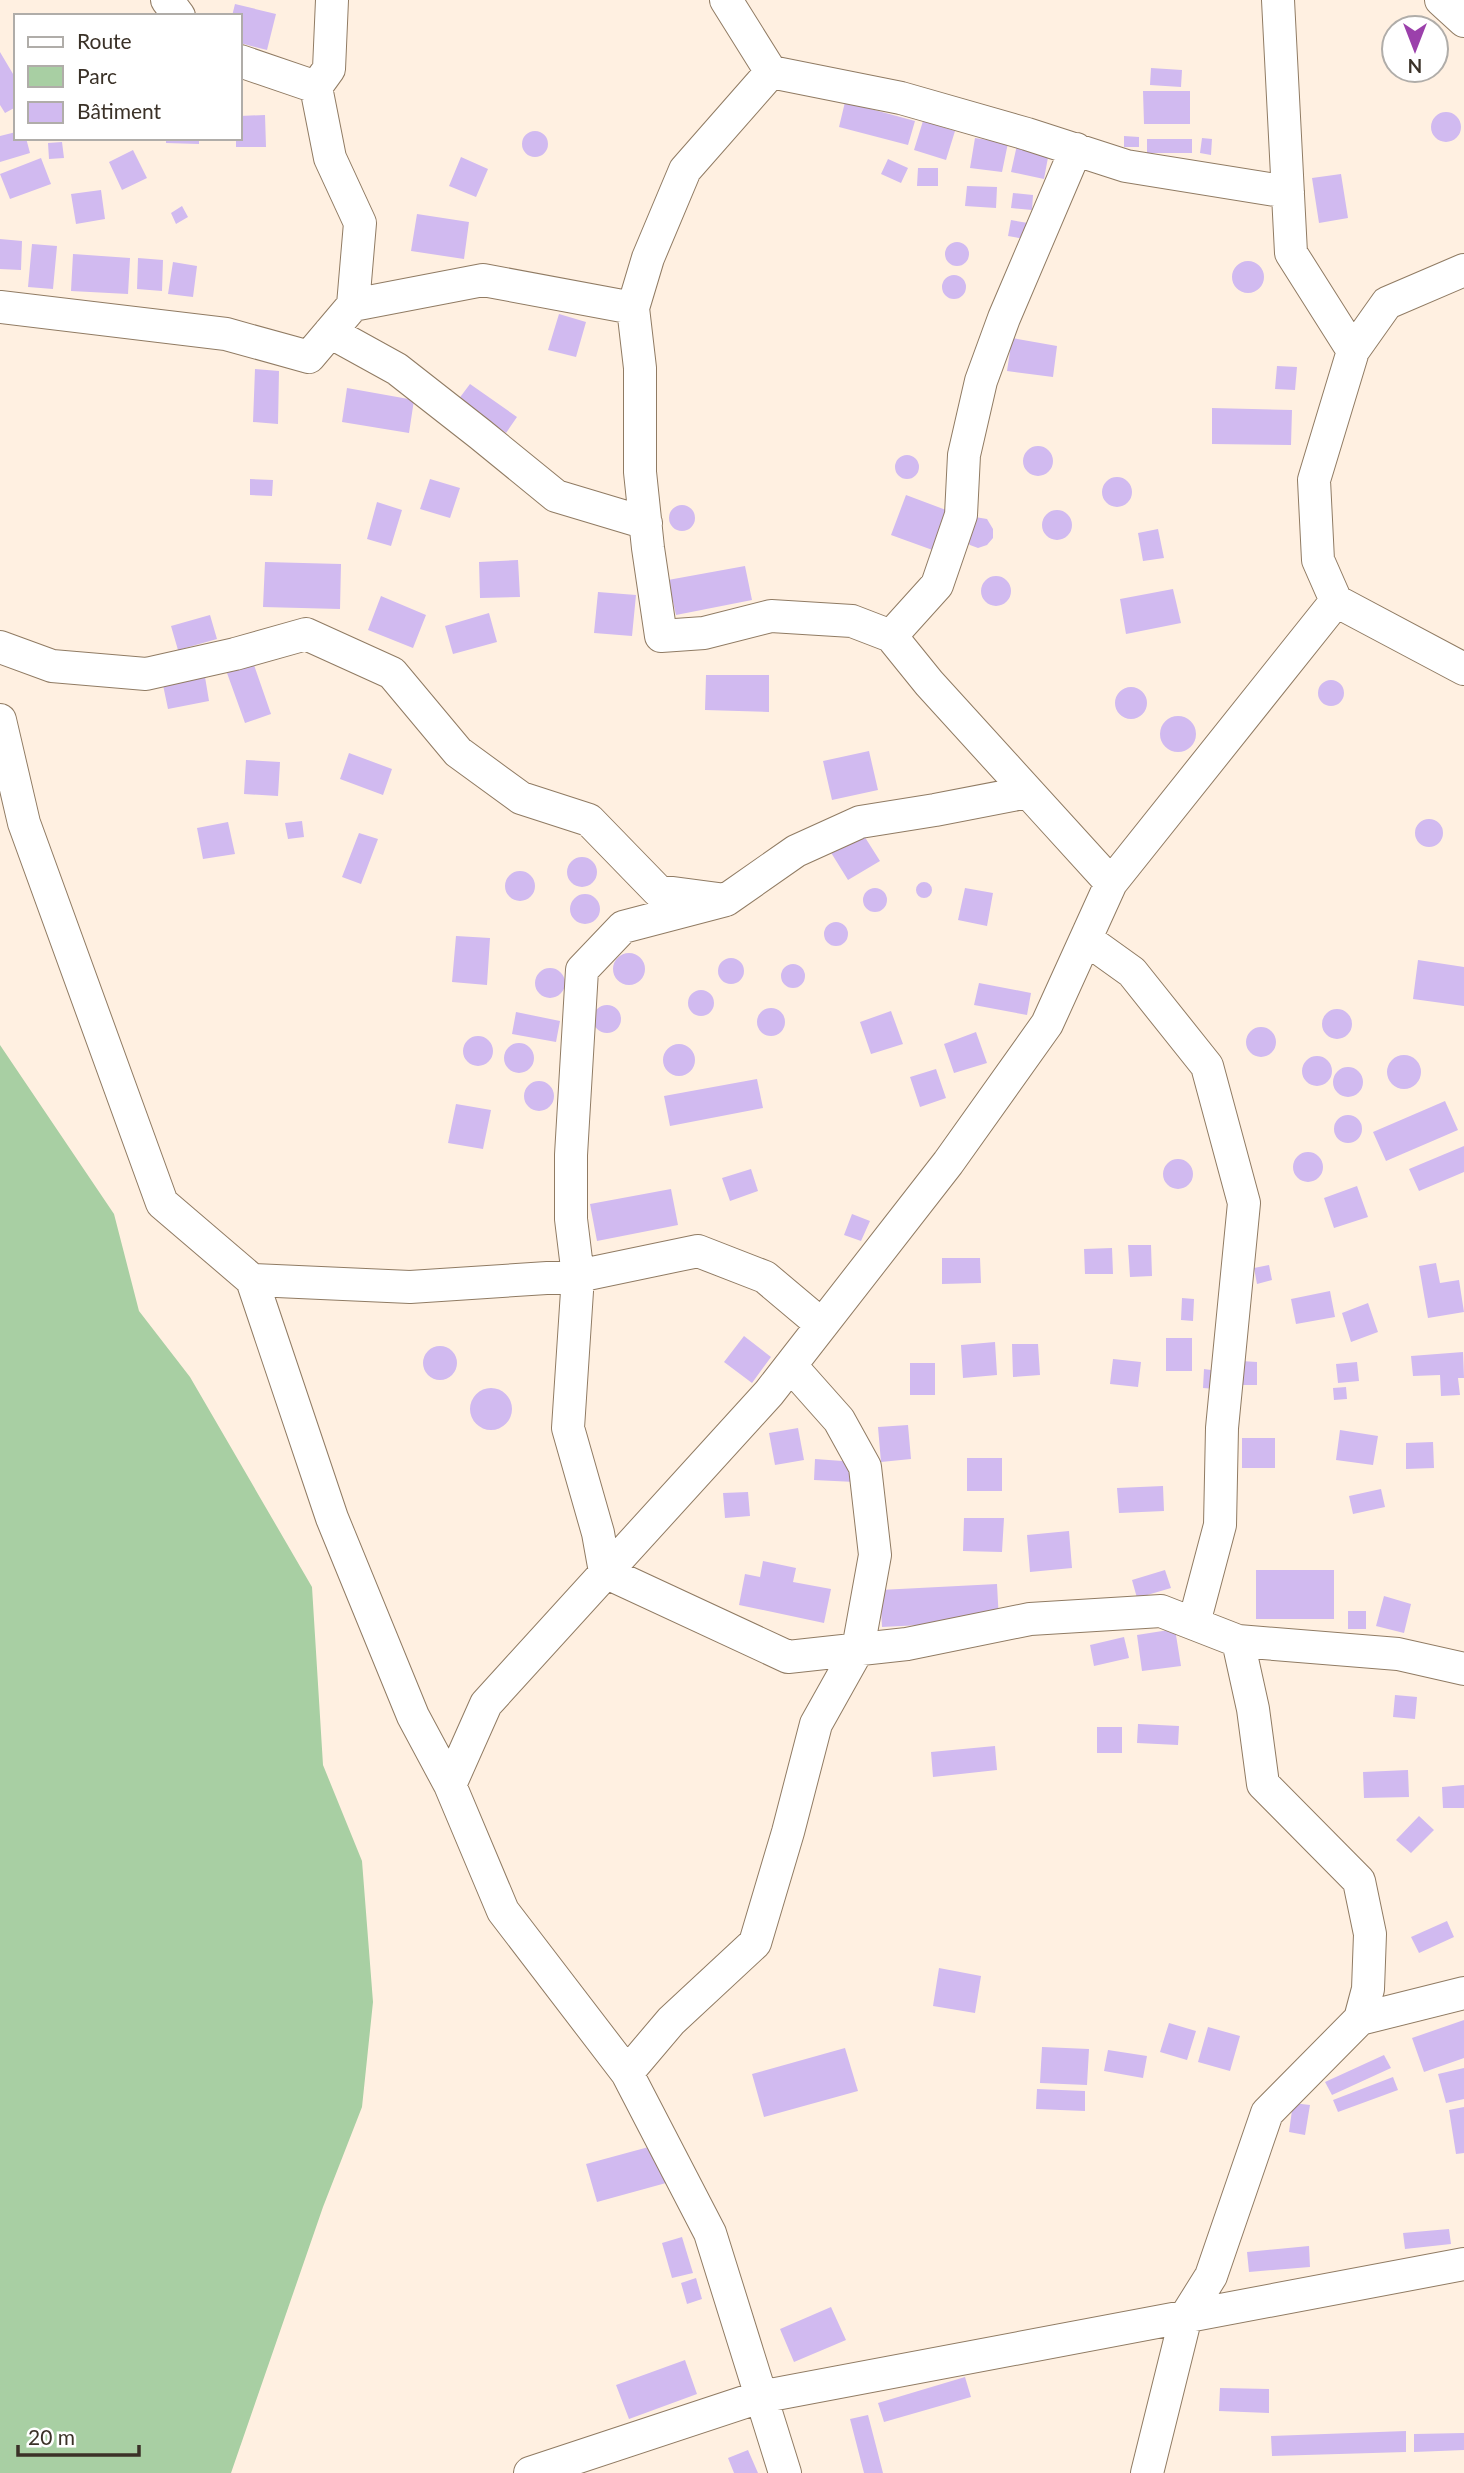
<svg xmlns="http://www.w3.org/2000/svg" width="1464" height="2473" font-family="Lato,sans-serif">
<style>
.green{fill:#a8cfa3}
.building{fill:#d1baf0}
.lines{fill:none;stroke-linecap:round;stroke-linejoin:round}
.street-casing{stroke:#907b63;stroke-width:34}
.street{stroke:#fff;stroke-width:32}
</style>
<rect width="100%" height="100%" fill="#fff0e1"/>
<path class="green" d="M0 1045 114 1214 139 1311 190 1377 312 1587 323 1765 362 1861 373 2002 362 2107 323 2207 231 2473H0Z"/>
<path class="building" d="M235 4 276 14 267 50 240 43V16H232Z
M0 52 16 79V107L5 113 0 105Z
M1151 68 1182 70 1181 87 1150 85Z
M1143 91H1190V124H1144Z
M845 102 915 121 908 145 839 127Z
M1431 127a15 15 0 1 1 30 0a15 15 0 1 1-30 0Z
M265 115 266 147H236V138H240V116Z
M923 121 955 131 946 160 914 150Z
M522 144a13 13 0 1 1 26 0a13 13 0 1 1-26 0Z
M16 132V138H26L30 153 0 162V136Z
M1124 136 1139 137V147H1124Z
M166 138H199V144L166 143Z
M975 138 1008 143 1002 172 970 168Z
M1202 138 1212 139 1211 155 1200 153Z
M1147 139H1192V153H1147Z
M62 142 64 158 49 159 48 143Z
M1017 145 1049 152 1044 179 1011 172Z
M133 150 147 178 122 190 109 162Z
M461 157 488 169 476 197 449 186Z
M41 158 51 184 10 199 0 174Z
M888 159 908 168 901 183 881 174Z
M918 168H938V186H917Z
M1341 174 1348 218 1319 223 1312 178Z
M967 186 997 187 996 208 965 206Z
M101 190 105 219 76 224 71 194Z
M1013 193 1033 195 1032 210 1011 208Z
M182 206 188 217 176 224 171 213Z
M417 214 469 222 464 259 411 251Z
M1011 220 1028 223 1025 239 1008 236Z
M0 239 22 241 21 270 0 269Z
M945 254a12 12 0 1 1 24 0a12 12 0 1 1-24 0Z
M32 244 57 246 53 289 28 287Z
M73 254 130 258 128 294 71 291Z
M138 258 163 260 162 291 137 289Z
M1232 277a16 16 0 1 1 32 0a16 16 0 1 1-32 0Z
M173 262 197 266 193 297 168 294Z
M942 287a12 12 0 1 1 24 0a12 12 0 1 1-24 0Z
M559 314 586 322 576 357 548 350Z
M1012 338 1057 346 1053 377 1007 371Z
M1277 366 1297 367 1295 390 1275 389Z
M255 369 279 371 278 424 253 422Z
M470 384 517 417 506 433 458 400Z
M347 388 414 400 409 433 342 422Z
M1212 408 1292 410 1291 445 1212 444Z
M1023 461a15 15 0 1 1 30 0a15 15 0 1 1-30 0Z
M895 467a12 12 0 1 1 24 0a12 12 0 1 1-24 0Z
M1102 492a15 15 0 1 1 30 0a15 15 0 1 1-30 0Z
M250 479 273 480 272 496 250 495Z
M430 479 460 488 450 518 420 509Z
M906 495 954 513 938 552 891 535Z
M377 502 402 510 391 546 367 539Z
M669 518a13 13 0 1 1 26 0a13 13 0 1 1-26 0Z
M1042 525a15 15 0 1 1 30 0a15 15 0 1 1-30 0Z
M975 517 987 519 993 529V538L987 545 978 548 970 545 964 539Z
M1158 529 1164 558 1143 561 1138 533Z
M518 560 520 597 480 598 479 562Z
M265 562 341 564 340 609 263 607Z
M745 566 752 600 676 615 668 580Z
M981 591a15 15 0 1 1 30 0a15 15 0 1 1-30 0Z
M1173 589 1181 623 1126 634 1120 599Z
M598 592 636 595 632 636 594 633Z
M381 596 426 615 413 648 368 630Z
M489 613 497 642 453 654 445 626Z
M210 615 217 639 178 650 171 626Z
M254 665 271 714 245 723 227 673Z
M706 675H769V712L705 710Z
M205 677 209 701 168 709 163 685Z
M1318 693a13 13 0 1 1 26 0a13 13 0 1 1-26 0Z
M1115 703a16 16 0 1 1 32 0a16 16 0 1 1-32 0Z
M1160 734a18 18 0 1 1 36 0a18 18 0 1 1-36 0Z
M869 751 878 790 832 800 823 761Z
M349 753 392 769 383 795 340 779Z
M246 760 280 762 278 796 244 794Z
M1415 833a14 14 0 1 1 28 0a14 14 0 1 1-28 0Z
M302 821 304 837 288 839 285 823Z
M228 822 235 854 203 859 197 828Z
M861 831 880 861 848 880 830 851Z
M359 833 378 839 361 884 342 877Z
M567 872a15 15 0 1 1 30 0a15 15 0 1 1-30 0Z
M505 886a15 15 0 1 1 30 0a15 15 0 1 1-30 0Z
M916 890a8 8 0 1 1 16 0a8 8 0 1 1-16 0Z
M863 900a12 12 0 1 1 24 0a12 12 0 1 1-24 0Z
M965 888 993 893 987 926 958 920Z
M570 909a15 15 0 1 1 30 0a15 15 0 1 1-30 0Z
M824 934a12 12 0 1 1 24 0a12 12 0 1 1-24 0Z
M456 936 490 938 487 985 452 982Z
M613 969a16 16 0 1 1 32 0a16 16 0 1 1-32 0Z
M718 971a13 13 0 1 1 26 0a13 13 0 1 1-26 0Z
M1418 960 1464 967V1006L1413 999Z
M781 976a12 12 0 1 1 24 0a12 12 0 1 1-24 0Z
M535 983a15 15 0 1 1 30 0a15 15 0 1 1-30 0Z
M979 983 1031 993 1027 1015 974 1005Z
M688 1003a13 13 0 1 1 26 0a13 13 0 1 1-26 0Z
M593 1019a14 14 0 1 1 28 0a14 14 0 1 1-28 0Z
M757 1022a14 14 0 1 1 28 0a14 14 0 1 1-28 0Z
M1322 1024a15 15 0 1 1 30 0a15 15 0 1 1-30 0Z
M891 1011 903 1044 871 1054 860 1022Z
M516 1012 560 1021 556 1042 512 1034Z
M1246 1042a15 15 0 1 1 30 0a15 15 0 1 1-30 0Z
M976 1032 987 1063 954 1073 944 1044Z
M463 1051a15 15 0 1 1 30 0a15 15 0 1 1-30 0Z
M504 1058a15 15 0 1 1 30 0a15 15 0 1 1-30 0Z
M663 1060a16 16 0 1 1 32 0a16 16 0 1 1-32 0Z
M1387 1072a17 17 0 1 1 34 0a17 17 0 1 1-34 0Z
M1302 1071a15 15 0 1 1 30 0a15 15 0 1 1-30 0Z
M1333 1082a15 15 0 1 1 30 0a15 15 0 1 1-30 0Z
M936 1069 946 1098 920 1107 910 1077Z
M757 1079 763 1108 670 1126 664 1096Z
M524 1096a15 15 0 1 1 30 0a15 15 0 1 1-30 0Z
M1445 1101 1458 1130 1386 1161 1373 1132Z
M456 1104 491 1110 483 1149 448 1143Z
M1334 1129a14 14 0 1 1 28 0a14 14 0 1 1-28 0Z
M1464 1146V1172L1419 1191 1409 1169Z
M1293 1167a15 15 0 1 1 30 0a15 15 0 1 1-30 0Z
M1163 1174a15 15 0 1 1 30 0a15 15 0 1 1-30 0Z
M751 1169 758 1191 730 1201 722 1178Z
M1357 1186 1368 1217 1334 1228 1324 1198Z
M671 1189 678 1225 597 1241 590 1204Z
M852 1214 870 1221 861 1241 844 1235Z
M1128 1245H1151L1152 1276 1130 1277Z
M1112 1248 1113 1274H1085L1084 1249Z
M942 1258H980L981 1283 942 1284Z
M1436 1263 1440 1283 1459 1280 1464 1312 1428 1318 1419 1266Z
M1269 1265 1272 1280 1257 1284 1254 1268Z
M1330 1291 1335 1317 1296 1324 1291 1299Z
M1182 1298 1194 1299 1193 1321 1181 1320Z
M1368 1303 1378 1332 1351 1342 1342 1313Z
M744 1336 771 1357 752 1383 724 1362Z
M1166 1338H1192V1371H1166Z
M995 1342 997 1375 963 1378 961 1345Z
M1012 1344H1038L1040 1375 1013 1377Z
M423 1363a17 17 0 1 1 34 0a17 17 0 1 1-34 0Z
M1463 1352 1464 1378H1458L1460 1395 1441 1396 1440 1375 1413 1376 1411 1356Z
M1113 1359 1141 1362 1138 1387 1110 1384Z
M1241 1361 1257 1362V1385H1241Z
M1357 1362 1359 1381 1338 1383 1336 1364Z
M910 1363H935V1395H910Z
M1204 1369 1218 1371 1216 1389 1203 1388Z
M1346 1387 1347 1399 1334 1400 1333 1388Z
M470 1409a21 21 0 1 1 42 0a21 21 0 1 1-42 0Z
M908 1425 911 1459 881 1462 878 1427Z
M798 1428 804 1460 775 1465 769 1433Z
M1340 1430 1378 1436 1373 1465 1336 1460Z
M1242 1438H1275V1468H1242Z
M1433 1442 1434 1468 1406 1469V1443Z
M967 1458H1002V1491H967Z
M815 1459 856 1462 855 1482 814 1480Z
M1163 1486 1164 1511 1119 1513 1117 1488Z
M1381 1489 1385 1507 1353 1514 1349 1496Z
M748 1492 750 1516 725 1518 723 1493Z
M964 1518H1004L1002 1552 963 1551Z
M1069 1531 1072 1568 1030 1572 1027 1535Z
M763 1561 796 1568 793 1582 831 1589 824 1623 739 1605 745 1574 760 1577Z
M1165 1570 1171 1588 1137 1598 1132 1580Z
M1256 1570H1334V1619H1256Z
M997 1584 999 1621 882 1627 880 1590Z
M1384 1596 1411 1604 1404 1633 1376 1626Z
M1348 1611H1366V1629H1348Z
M1175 1629 1181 1666 1142 1671 1137 1635Z
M1124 1637 1129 1658 1094 1666 1090 1645Z
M1395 1695 1417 1697 1415 1719 1393 1717Z
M1138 1724 1179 1726 1178 1745 1137 1743Z
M1097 1727H1122V1753H1097Z
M995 1746 997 1770 933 1777 931 1752Z
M1408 1770 1409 1797 1364 1798 1363 1772Z
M1464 1785V1808H1443L1442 1787Z
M1419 1816 1434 1830 1411 1853 1396 1840Z
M1447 1921 1454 1937 1419 1953 1411 1937Z
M939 1968 981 1976 975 2013 933 2006Z
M1464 2020V2058L1424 2072 1412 2038Z
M1169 2023 1196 2031 1187 2060 1160 2052Z
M1208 2027 1240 2036 1230 2071 1198 2062Z
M1042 2047 1089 2049 1087 2085 1040 2083Z
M845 2048 858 2091 764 2117 752 2074Z
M1108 2050 1147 2056 1143 2078 1104 2071Z
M1384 2055 1391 2068 1332 2095 1325 2082Z
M1464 2068V2099L1446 2103 1438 2074Z
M1393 2077 1398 2090 1338 2112 1333 2100Z
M1037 2089 1085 2091V2111L1036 2109Z
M1293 2103 1310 2105 1305 2135 1289 2132Z
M1464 2107V2153L1456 2154 1449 2110Z
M656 2145 666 2183 597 2202 586 2164Z
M1449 2229 1451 2244 1405 2249 1403 2233Z
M682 2237 693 2273 672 2278 662 2243Z
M1309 2246 1310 2267 1249 2272 1247 2252Z
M696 2278 702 2299 687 2304 681 2283Z
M831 2307 846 2340 794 2362 780 2329Z
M685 2360 697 2394 629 2419 616 2385Z
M965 2377 971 2397 884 2422 878 2403Z
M1220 2388 1269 2389V2413L1219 2411Z
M868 2415 883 2473H864L850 2419Z
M1406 2431V2452L1272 2456 1271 2436Z
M1464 2433V2450L1414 2452V2434Z
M748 2450 758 2473H734L728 2458Z"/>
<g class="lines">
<g class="street-casing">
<path id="street" d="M167 0 179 16
M726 0 771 72 901 98 1027 134 1126 166 1288 192
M1278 0 1291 253 1353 351 1314 480 1318 560 1336 601 1464 669
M1441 0 1464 21
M240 61 316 87 329 69 332 0
M353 305 483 280 633 308 640 368V472L648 548 661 636 704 633 771 616 852 621 891 636 929 683 1111 883
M0 307 226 334 309 357 353 305 360 223 330 158 316 87
M633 308 648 258 685 170 771 72
M330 332 397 369 480 434 556 496 646 523
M1353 351 1387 303 1464 270
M891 636 937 585 961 515 964 455 981 381 1004 318 1076 149
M0 647 52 666 146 674 235 654 306 634 392 673 458 752 521 798 589 820 658 891 726 900 796 851 860 822 935 810 1028 792
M0 720 24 823 162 1203 252 1280 410 1287 578 1276 571 1219V1155L582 970 623 927 726 900
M1086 939 1132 972 1207 1066 1244 1203 1222 1428 1220 1525 1194 1623
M252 1280 332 1518 413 1716 450 1785
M822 1325 765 1277 698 1251 578 1276 568 1428 598 1533 605 1572 788 1657 907 1644 1030 1619 1161 1611 1238 1641 1253 1709 1263 1784 1359 1881 1370 1934 1368 1989 1360 2019
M1238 1641 1398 1654 1464 1669
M627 2073 671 2021 755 1943 788 1832 816 1724 858 1649 875 1555 865 1467 839 1420 791 1366
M530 2473 760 2397 1464 2264
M785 2473 710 2233 627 2073 503 1911 450 1785 486 1704 769 1393 948 1163 1047 1024 1111 883 1336 601
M1147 2473 1186 2316 1211 2276 1267 2113 1360 2019 1464 1993"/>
</g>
<use href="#street" class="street"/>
</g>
<rect x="14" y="14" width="228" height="126" fill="#ffffff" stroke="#b0ada9" stroke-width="2"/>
<rect x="28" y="37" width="35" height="10" fill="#ffffff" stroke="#b0ada9" stroke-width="2"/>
<text x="77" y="49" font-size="21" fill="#3a3127">Route</text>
<rect x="28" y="66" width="35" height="21" fill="#a8cfa3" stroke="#b0ada9" stroke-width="2"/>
<text x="77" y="84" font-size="21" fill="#3a3127">Parc</text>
<rect x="28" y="102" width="35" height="21" fill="#d1baf0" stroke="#b0ada9" stroke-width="2"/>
<text x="77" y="119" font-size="21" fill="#3a3127">Bâtiment</text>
<g transform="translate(1415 49) rotate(180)"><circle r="33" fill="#ffffff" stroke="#b0ada9" stroke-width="2"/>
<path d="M0-5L12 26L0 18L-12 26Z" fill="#9b40ab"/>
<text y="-10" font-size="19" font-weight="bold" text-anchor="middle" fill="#3a3127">N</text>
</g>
<path d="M18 2445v10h121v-10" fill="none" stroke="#3a3127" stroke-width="3.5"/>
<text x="28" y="2445" font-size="21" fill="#3a3127" stroke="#ffffff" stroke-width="5" paint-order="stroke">20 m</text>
</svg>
